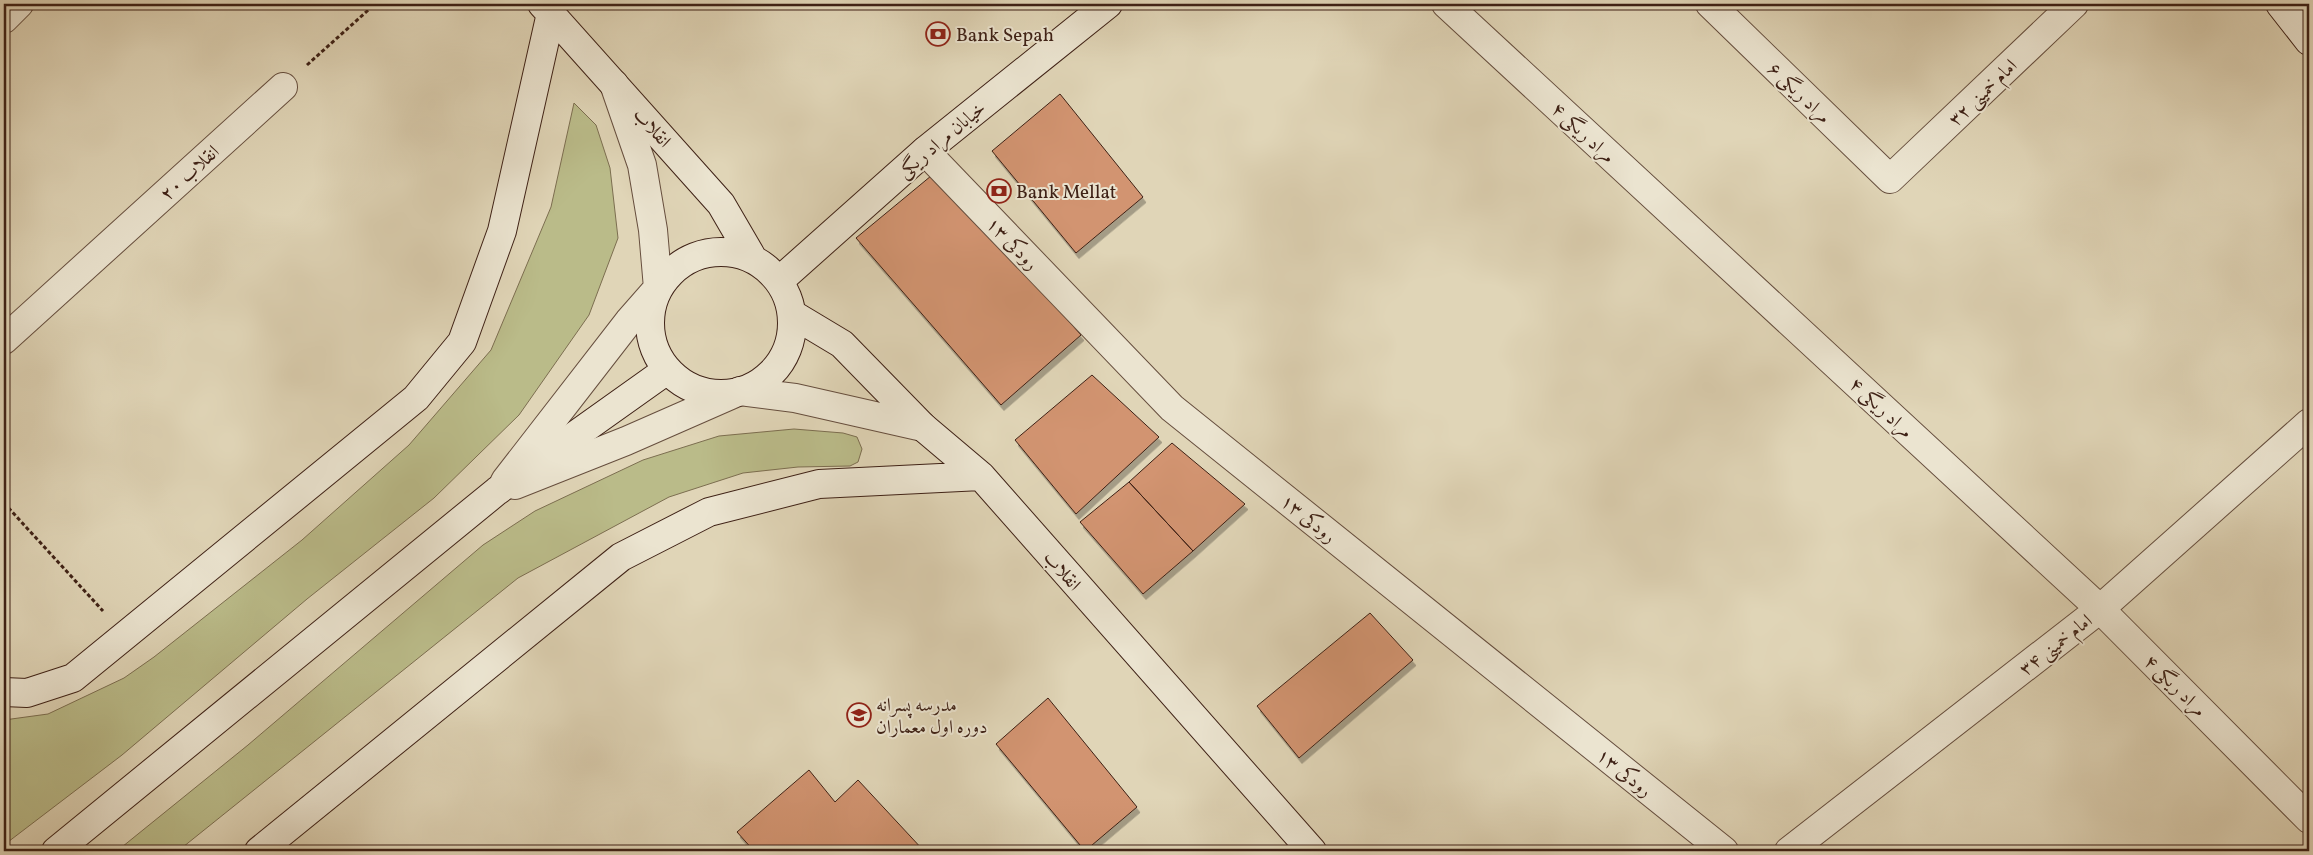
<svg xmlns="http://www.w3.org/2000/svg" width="2313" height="855" font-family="Vollkorn,Amiri,serif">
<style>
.green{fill:#babb89;stroke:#7c6e50}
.building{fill:#d29471;stroke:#3e2116;filter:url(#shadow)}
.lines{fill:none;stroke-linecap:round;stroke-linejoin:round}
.street-casing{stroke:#664e3e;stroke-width:30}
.secondary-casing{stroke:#3e2116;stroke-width:30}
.path{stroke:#3e2116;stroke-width:3;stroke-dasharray:4 2.5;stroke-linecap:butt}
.street{stroke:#ebe4d0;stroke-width:28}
.secondary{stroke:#ebe4d0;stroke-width:28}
.labels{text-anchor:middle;stroke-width:4;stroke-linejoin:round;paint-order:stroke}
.poi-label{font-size:19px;fill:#3e2116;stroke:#ebe4d0;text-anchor:start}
.street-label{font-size:19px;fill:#3e2116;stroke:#ebe4d0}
</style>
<defs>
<filter id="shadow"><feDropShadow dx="3" dy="5.5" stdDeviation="0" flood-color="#0004"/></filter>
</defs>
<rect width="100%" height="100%" fill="#e0d5b7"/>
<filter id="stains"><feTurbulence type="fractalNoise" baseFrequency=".004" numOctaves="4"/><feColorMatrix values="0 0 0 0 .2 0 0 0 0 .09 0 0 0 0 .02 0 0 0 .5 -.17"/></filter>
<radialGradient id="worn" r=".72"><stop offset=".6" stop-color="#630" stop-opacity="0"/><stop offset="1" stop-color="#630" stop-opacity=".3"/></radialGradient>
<path class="green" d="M574 103 596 125 610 168 618 238 589 315 519 415 434 498 307 599 122 755 4 845V720L48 714 124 678 154 657 302 540 409 445 491 350 551 207Z
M794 429 843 433 857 437 862 449 858 462 850 466 798 467 743 473 669 497 518 578 178 851H117L248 745 483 545 535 511 643 460 719 436Z"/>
<path class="building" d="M1060 94 1143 197 1076 253 992 151Z
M937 171 1081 335 1001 405 856 238Z
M1092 375 1159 437 1076 514 1015 440Z
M1172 443 1245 504 1193 551 1129 482Z
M1129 482 1193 551 1143 594 1080 522Z
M1370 613 1413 660 1299 758 1257 706Z
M1048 698 1137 807 1085 851 996 744Z
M809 770 835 802 858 780 924 851H754L737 832Z"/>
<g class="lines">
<g class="street-casing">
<path id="street" d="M1446 4 2100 609 2309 819
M1710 4 1890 179 2074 4
M4 19 19 4
M925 151 1172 408 1724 851
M4 340 283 87
M505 481 629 321 658 288 653 230 642 165 614 84
M515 485 626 441 740 391 795 398 923 427
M1789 851 2100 609 2309 423"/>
</g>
<g class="secondary-casing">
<path id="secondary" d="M542 4 721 204 753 259
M2280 4 2309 41
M650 323a71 71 0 1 1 142 0a71 71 0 1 1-142 0Z
M779 281 925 151 1108 4
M792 314 842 344 923 427 981 476 1312 851
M4 692 27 693 73 678 416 398 462 342 502 231 551 13
M56 851 497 491 667 370
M259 851 621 557 709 512 819 484 981 476"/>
</g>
<path class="path" d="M307 65 375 4
M4 503 103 611"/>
<use href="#street" class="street"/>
<use href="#secondary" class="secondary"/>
</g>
<defs>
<g id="bank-ring" transform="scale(1.25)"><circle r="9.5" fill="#ebe4d0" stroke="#8f2418" stroke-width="1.5"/><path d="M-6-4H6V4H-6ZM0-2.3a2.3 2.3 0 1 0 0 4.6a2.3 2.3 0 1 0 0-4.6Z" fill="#8f2418"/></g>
<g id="school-ring" transform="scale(1.25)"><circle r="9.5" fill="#ebe4d0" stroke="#8f2418" stroke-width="1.5"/><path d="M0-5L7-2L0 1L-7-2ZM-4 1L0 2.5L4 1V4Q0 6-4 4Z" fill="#8f2418"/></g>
</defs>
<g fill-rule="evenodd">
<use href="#bank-ring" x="938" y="34"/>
<use href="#bank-ring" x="999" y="191"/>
<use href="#school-ring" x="859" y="715"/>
</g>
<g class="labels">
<g class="poi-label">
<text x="956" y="41">Bank Sepah</text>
<text x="1016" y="198">Bank Mellat</text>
<text x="876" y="711">مدرسه پسرانه<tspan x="876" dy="22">دوره اول معماران</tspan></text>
</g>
<g class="street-label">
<text transform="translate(1800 92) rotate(44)" y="7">مراد ریگی ۶</text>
<text transform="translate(1982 92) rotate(-44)" y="7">امام خمینی ۳۲</text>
<text transform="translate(653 127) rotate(48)" y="7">انقلاب</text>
<text transform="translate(1584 132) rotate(43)" y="7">مراد ریگی ۴</text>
<text transform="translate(941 139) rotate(-40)" y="7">خیابان مراد ریگی</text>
<text transform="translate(189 172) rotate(-42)" y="7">انقلاب ۲۰</text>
<text transform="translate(1013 243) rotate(46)" y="7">رودکی ۱۳</text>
<text transform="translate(1882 407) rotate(43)" y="7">مراد ریگی ۴</text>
<text transform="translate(1309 518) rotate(39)" y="7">رودکی ۱۳</text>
<text transform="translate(1063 570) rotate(49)" y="7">انقلاب</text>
<text transform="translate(2055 644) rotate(-38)" y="7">امام خمینی ۳۴</text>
<text transform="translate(2176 685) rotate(45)" y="7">مراد ریگی ۴</text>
<text transform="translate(1625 772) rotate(39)" y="7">رودکی ۱۳</text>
</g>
</g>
<rect width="2313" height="855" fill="none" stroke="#e0d5b7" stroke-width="20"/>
<rect x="5" y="5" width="2303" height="845" fill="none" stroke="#3e2116" stroke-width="2.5"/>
<rect x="10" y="10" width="2293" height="835" fill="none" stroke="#3e2116"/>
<rect width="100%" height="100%" filter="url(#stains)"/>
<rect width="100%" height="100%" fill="url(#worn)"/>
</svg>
